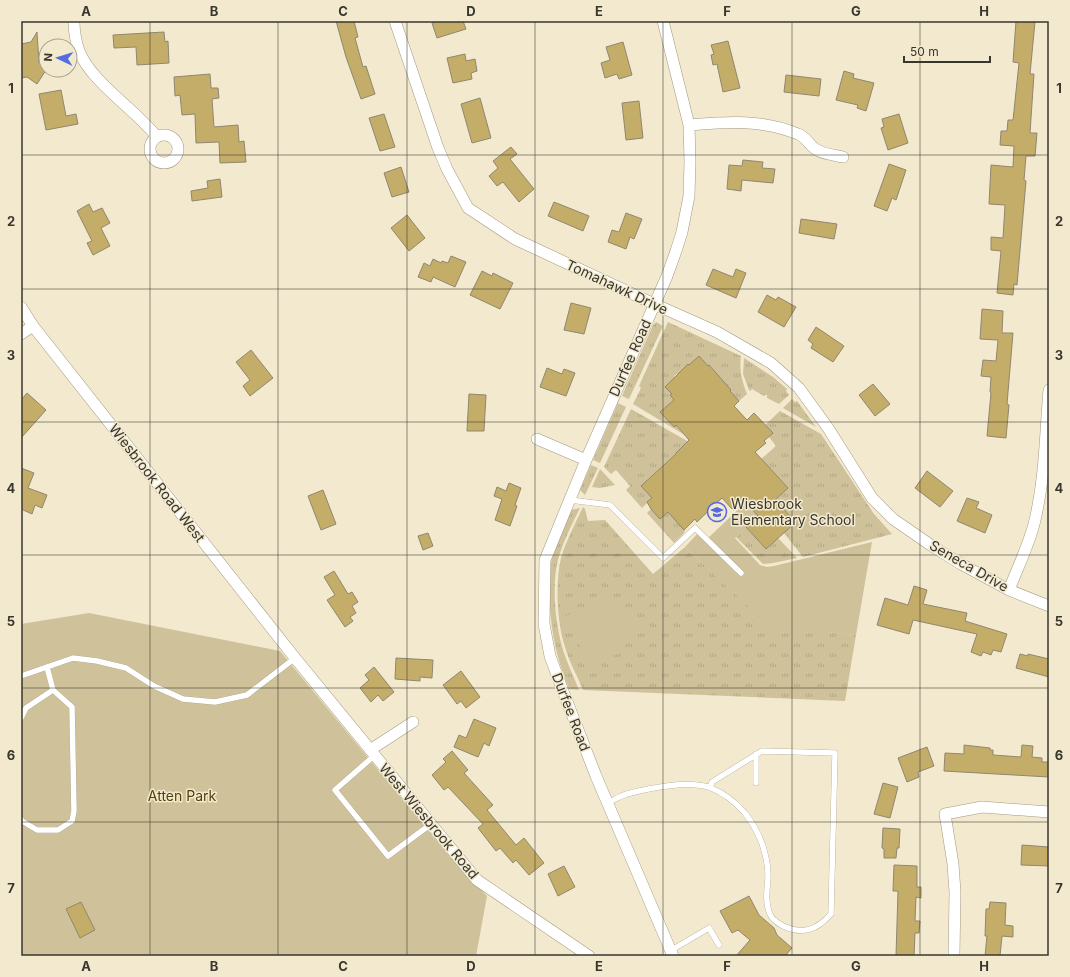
<svg xmlns="http://www.w3.org/2000/svg" width="1070" height="977" font-family="Inter,sans-serif">
<style>
.grass{fill:url(#grass-tufts)}
.green{fill:#cfc29a}
.building{fill:#c4ad68;stroke:#8f8770}
.lines{fill:none;stroke-linecap:round;stroke-linejoin:round}
.service-casing{stroke:#a29a82;stroke-width:6}
.minor-casing{stroke:#a29a82;stroke-width:12}
.service{stroke:#fff;stroke-width:5.5}
.minor{stroke:#fff;stroke-width:11}
.grid{fill:none;stroke:#39362c;stroke-width:1;stroke-opacity:0.55}
.labels{text-anchor:middle;stroke-width:3;stroke-linejoin:round;paint-order:stroke}
.street-label{font-size:14px;fill:#39362c;stroke:#f2e9cf}
.poi-label{font-size:14px;fill:#39362c;stroke:#f2e9cf;text-anchor:start}
.park-label{font-size:14px;fill:#514108;stroke:#f2e9cf}
.neatline{fill:none;stroke:#39362c;stroke-width:1.5}
.grid-label{font-size:13px;text-anchor:middle;font-weight:bold;fill:#39362c}
</style>
<defs>
<pattern id="grass-tufts" width="24" height="20" patternUnits="userSpaceOnUse"><rect width="24" height="20" fill="#cfc29a"/><path d="M3 7l-1-3M5 7V3M7 7l1-3M15 17l-1-3M17 17v-4M19 17l1-3" fill="none" stroke="#b2a785"/></pattern>
</defs>
<rect width="100%" height="100%" fill="#f2e9cf"/>
<path class="grass" d="M656 322 663 326 629 399 622 396 653 325Z
M668 322 741 356C739 370 742 381 747 394L739 401 730 391 731 390 729 388 728 389 720 380 721 379 709 365 688 364 685 367 686 368 678 375 677 374 674 376 675 378 666 387 672 394 670 395 674 400 660 412 673 427 676 425 683 434 633 404 641 388 639 386Z
M744 358 773 377 787 389 786 391 789 395 779 404 767 398V395H765L764 396 752 389 750 391 749 390 743 374Z
M792 399 795 402 797 401 816 427 783 408Z
M618 403 626 407 600 463 593 460Z
M631 409 689 442 641 486 652 498 642 508 626 490 630 486 616 470 611 474 604 467Z
M780 411 821 434 874 514 892 534 803 557 784 533 796 522 775 500 788 488 761 459 776 446 769 437 773 433 765 425Z
M591 465 598 468 585 495 580 490Z
M600 469 615 485 600 488 592 487Z
M583 507 585 509 588 521 605 520 653 574 685 547 770 626 856 635 845 701 583 690C577 675 569 662 565 647 557 623 555 583 561 558 566 541 575 524 583 507Z
M580 508C572 524 564 540 559 556 551 583 555 626 564 653 568 665 574 677 579 690L569 689C555 655 550 626 549 590 549 579 549 569 552 559 556 542 564 526 571 510Z
M651 509 668 512 685 530 684 533 674 543 647 513Z
M746 527 766 549 778 538 797 558 773 563 763 564 736 537Z"/>
<path class="green" d="M746 502 758 516 735 538 760 565 767 567 774 566 872 542 856 635 770 627 685 547 699 532 707 539Z
M609 596 624 604 634 627 620 653 594 663 581 647 572 631 567 627 565 622 566 616 571 613H577L592 601Z
M89 613 280 651 446 852 487 896 476 956H21V624Z"/>
<path class="building" d="M336 21H354L358 37 355 38 363 67 366 66 375 94 361 99 346 57Z
M438 21H463L466 29 437 38 432 23Z
M1016 21 1035 22 1030 74H1034L1030 133H1037L1035 156H1026L1024 180 1026 181 1017 285 1014 284 1013 295 997 293 1001 251 991 250V237L1003 238 1005 205 989 204 991 165 1013 167 1014 146 1000 145 1001 131H1007L1008 120H1013L1019 63 1013 62Z
M37 32 39 63 46 67V70L37 84 27 77 21 78V44L31 42Z
M164 32 165 42 168 41 169 63 137 65 136 47 114 48 113 35Z
M728 41 740 88 723 92 717 64 713 65 711 55 714 54 711 45Z
M623 42 632 75 619 79 617 74 605 78 601 63 610 60 606 47Z
M465 54 466 61 475 59 477 71 471 73 472 79 453 83 447 58Z
M844 71 854 74 853 78 874 83 866 111 857 108 858 105 836 100Z
M210 74 211 88H218L219 98 212 99 214 127 238 125 239 142 244 141 246 162 220 163 219 142 196 143 195 114 182 115 180 95 175 96 174 77Z
M786 75 821 79 819 96 784 92Z
M61 90 66 116 76 114 78 124 46 130 39 94Z
M480 98 491 138 472 143 461 104Z
M639 101 643 138 626 140 622 103Z
M384 114 395 147 380 151 369 118Z
M899 114 908 143 888 150 881 128 884 127 882 119Z
M511 147 517 154 510 159 534 189 519 202 503 182 497 186 489 176 498 168 493 161Z
M743 160 763 162 762 168 775 169 773 183 742 180 741 191 727 189 729 165 742 166Z
M889 164 906 170 896 200 892 198 887 211 874 206Z
M401 167 409 192 392 197 384 173Z
M220 179 222 197 192 201 191 191 208 188 207 181Z
M554 202 589 216 583 231 548 216Z
M89 204 93 212 102 208 110 223 101 228 110 246 93 255 87 243 92 241 77 211Z
M626 213 642 219 634 239 630 237 626 249 608 242 612 230 619 232Z
M407 215 425 238 409 251 391 228Z
M801 219 837 224 834 239 799 233Z
M451 256 466 262 455 287 433 277 431 282 418 277 424 263 430 266 433 259 441 263 442 261 448 263Z
M713 269 733 277 736 269 746 273 736 298 706 285Z
M482 271 492 276 493 273 513 283 500 309 470 295Z
M767 295 776 300 778 297 796 307 784 327 758 312Z
M571 303 591 308 584 334 564 330Z
M982 309 1003 311 1002 333H1013L1007 404 1009 405 1006 438 987 436 991 393 990 392 991 377 981 376 983 360 996 361 998 340 980 339Z
M816 327 844 346 833 362 811 348 813 344 808 340Z
M251 350 273 378 250 396 243 386 250 380 236 362Z
M699 356 708 366 709 365 731 390 730 391 739 401 734 406 747 420 754 413 773 433 764 441 766 443 755 452 788 488 775 500 796 522 766 549 746 527 758 516 743 499 732 509 722 498 697 522 695 519 684 530 668 512 660 519 651 509 647 502 652 498 641 486 676 454V453L689 440 676 425 674 427 660 412 674 400 670 395 672 394 665 387 688 364 689 365Z
M547 368 562 374 564 369 575 373 566 396 540 387Z
M873 384 890 404 875 416 859 395Z
M27 393 46 410 21 438V400Z
M469 394 486 395 484 431H467Z
M21 468 34 473 28 488 47 495 42 508 35 505 32 514 21 509Z
M927 471 953 491 940 507 915 488Z
M509 483 521 488 515 505 517 506 510 526 495 520 502 499 494 496 497 487 506 491Z
M323 490 336 524 321 530 308 496Z
M967 498 979 502 976 508 992 515 985 533 957 521Z
M428 533 433 546 423 550 418 536Z
M334 571 348 594 352 592 358 602 352 606 356 613 350 617 353 621 345 627 327 600 335 595 324 577Z
M914 586 927 590 923 604 967 613 965 621 1007 634 1001 652 993 650 991 655 983 652 981 656 971 652 977 634 913 620 909 634 877 625 885 598 908 605Z
M1020 654 1028 656V654L1049 659V677L1016 668Z
M396 658 433 660 432 678 420 677V681L395 679Z
M374 667 394 692 383 701 378 695 371 702 360 688 369 680 365 675Z
M461 671 480 697 466 708 461 701 457 704 443 685Z
M474 719 496 728 489 746 484 743 478 757 454 747 459 735 466 738Z
M964 745 990 748V750H993V755L1021 757 1022 745 1033 746 1032 757 1042 758V762H1049V777L944 771 945 753 964 754Z
M927 747 934 766 918 772 919 777 907 782 898 758Z
M452 751 468 770 464 773 493 805 487 810 516 845 524 838 544 863 529 875 516 860 513 863 500 848 496 851 478 828 483 824 448 787 444 790 432 775 446 762 443 759Z
M883 783 898 787 890 818 874 814Z
M883 828 900 829 899 848H897L896 858H884V849L882 848Z
M1022 845 1049 847V866L1021 865Z
M894 865 917 866V887H921V898L916 897 915 921H920L919 933H915L914 956H896L898 891H893Z
M564 866 575 887 558 896 548 874Z
M749 896 759 915 774 928 777 935 792 948 785 956H736L750 940 738 930 732 933 720 911Z
M81 902 95 930 80 938 66 909Z
M990 902 1006 903 1005 925 1013 926V937L1002 936 1000 956H985L987 936H985L986 909H989Z"/>
<g class="lines">
<g class="service-casing">
<path id="service" d="M570 500 610 505 663 558 695 528 741 573
M21 676 73 658 97 661 126 668 154 686 183 699 215 702 247 695 295 658
M21 718 26 708 53 690
M375 755 335 790 388 856 431 824
M756 783V754
M607 803C614 800 620 796 627 794 649 788 689 780 711 788 724 793 736 803 745 813 754 825 762 839 765 854 767 861 768 870 768 878 767 889 765 903 770 914 772 920 778 923 783 926 803 935 817 930 831 914L835 753 762 751 712 782 710 788
M21 819 22 821 37 830H58L72 821 74 811 72 707 53 690 47 667
M670 951 709 928 719 945"/>
</g>
<g class="minor-casing">
<path id="minor" d="M74 21C74 31 76 42 79 51 91 82 136 110 157 137
M395 21 438 148 447 169 468 208 515 239 654 304 717 332 771 363 799 388 828 428 872 498 893 519 932 546 961 564 1009 590 1049 606
M663 21 689 125 690 162 689 196 682 232 676 251 667 276 586 460 545 560 544 624 550 656 561 686 596 776 673 956
M689 125C728 122 761 119 798 134 806 137 808 143 814 148 821 154 834 155 843 157
M150 149a14 14 0 1 1 28 0a14 14 0 1 1-28 0Z
M21 307 33 326 295 658 477 880 589 956
M21 334 33 326
M537 439 586 460
M1009 590C1017 569 1028 547 1034 524 1045 481 1045 435 1049 390
M370 750 413 722
M954 956 955 892 953 864 945 814 982 807 1049 812"/>
</g>
<use href="#service" class="service"/>
<use href="#minor" class="minor"/>
</g>
<path class="grid" d="M150 21V956M278 21V956M407 21V956M535 21V956M663 21V956M792 21V956M920 21V956M21 155H1049M21 289H1049M21 422H1049M21 555H1049M21 688H1049M21 822H1049"/>
<defs>
<g id="school-ring" transform="scale(1)"><circle r="9.5" fill="#f2e9cf" stroke="#546be1" stroke-width="1.5"/><path d="M0-5L7-2L0 1L-7-2ZM-4 1L0 2.5L4 1V4Q0 6-4 4Z" fill="#546be1"/></g>
</defs>
<g fill-rule="evenodd">
<use href="#school-ring" x="717" y="512"/>
</g>
<g class="labels">
<g class="street-label">
<text transform="translate(617 287) rotate(25)" y="5">Tomahawk Drive</text>
<text transform="translate(630 358) rotate(-66)" y="5">Durfee Road</text>
<text transform="translate(157 483) rotate(52)" y="5">Wiesbrook Road West</text>
<text transform="translate(969 566) rotate(30)" y="5">Seneca Drive</text>
<text transform="translate(571 712) rotate(69)" y="5">Durfee Road</text>
<text transform="translate(429 821) rotate(50)" y="5">West Wiesbrook Road</text>
</g>
<g class="poi-label">
<text x="731" y="509">Wiesbrook<tspan x="731" dy="16">Elementary School</tspan></text>
</g>
<g class="park-label">
<text x="182" y="801">Atten Park</text>
</g>
</g>
<rect width="1070" height="977" fill="none" stroke="#f2e9cf" stroke-width="44"/>
<g transform="translate(58 58) rotate(274)"><circle r="19" fill="#f2e9cf" stroke="#a8a18e"/>
<path d="M0-3L7 15L0 10L-7 15Z" fill="#546be1"/>
<text y="-6" font-size="11" font-weight="bold" text-anchor="middle" fill="#39362c">N</text>
</g>
<path d="M904 56v6h86v-6" fill="none" stroke="#39362c" stroke-width="2"/>
<text x="910" y="56" font-size="12" fill="#39362c" stroke="#f2e9cf" stroke-width="3" paint-order="stroke">50 m</text>
<rect x="22" y="22" width="1026" height="933" class="neatline"/>
<g class="grid-label">
<text x="86" y="16">A</text>
<text x="214" y="16">B</text>
<text x="343" y="16">C</text>
<text x="471" y="16">D</text>
<text x="599" y="16">E</text>
<text x="727" y="16">F</text>
<text x="856" y="16">G</text>
<text x="984" y="16">H</text>
<text x="11" y="93">1</text>
<text x="1059" y="93">1</text>
<text x="11" y="226">2</text>
<text x="1059" y="226">2</text>
<text x="11" y="360">3</text>
<text x="1059" y="360">3</text>
<text x="11" y="493">4</text>
<text x="1059" y="493">4</text>
<text x="11" y="626">5</text>
<text x="1059" y="626">5</text>
<text x="11" y="760">6</text>
<text x="1059" y="760">6</text>
<text x="11" y="893">7</text>
<text x="1059" y="893">7</text>
<text x="86" y="971">A</text>
<text x="214" y="971">B</text>
<text x="343" y="971">C</text>
<text x="471" y="971">D</text>
<text x="599" y="971">E</text>
<text x="727" y="971">F</text>
<text x="856" y="971">G</text>
<text x="984" y="971">H</text>
</g>
</svg>
